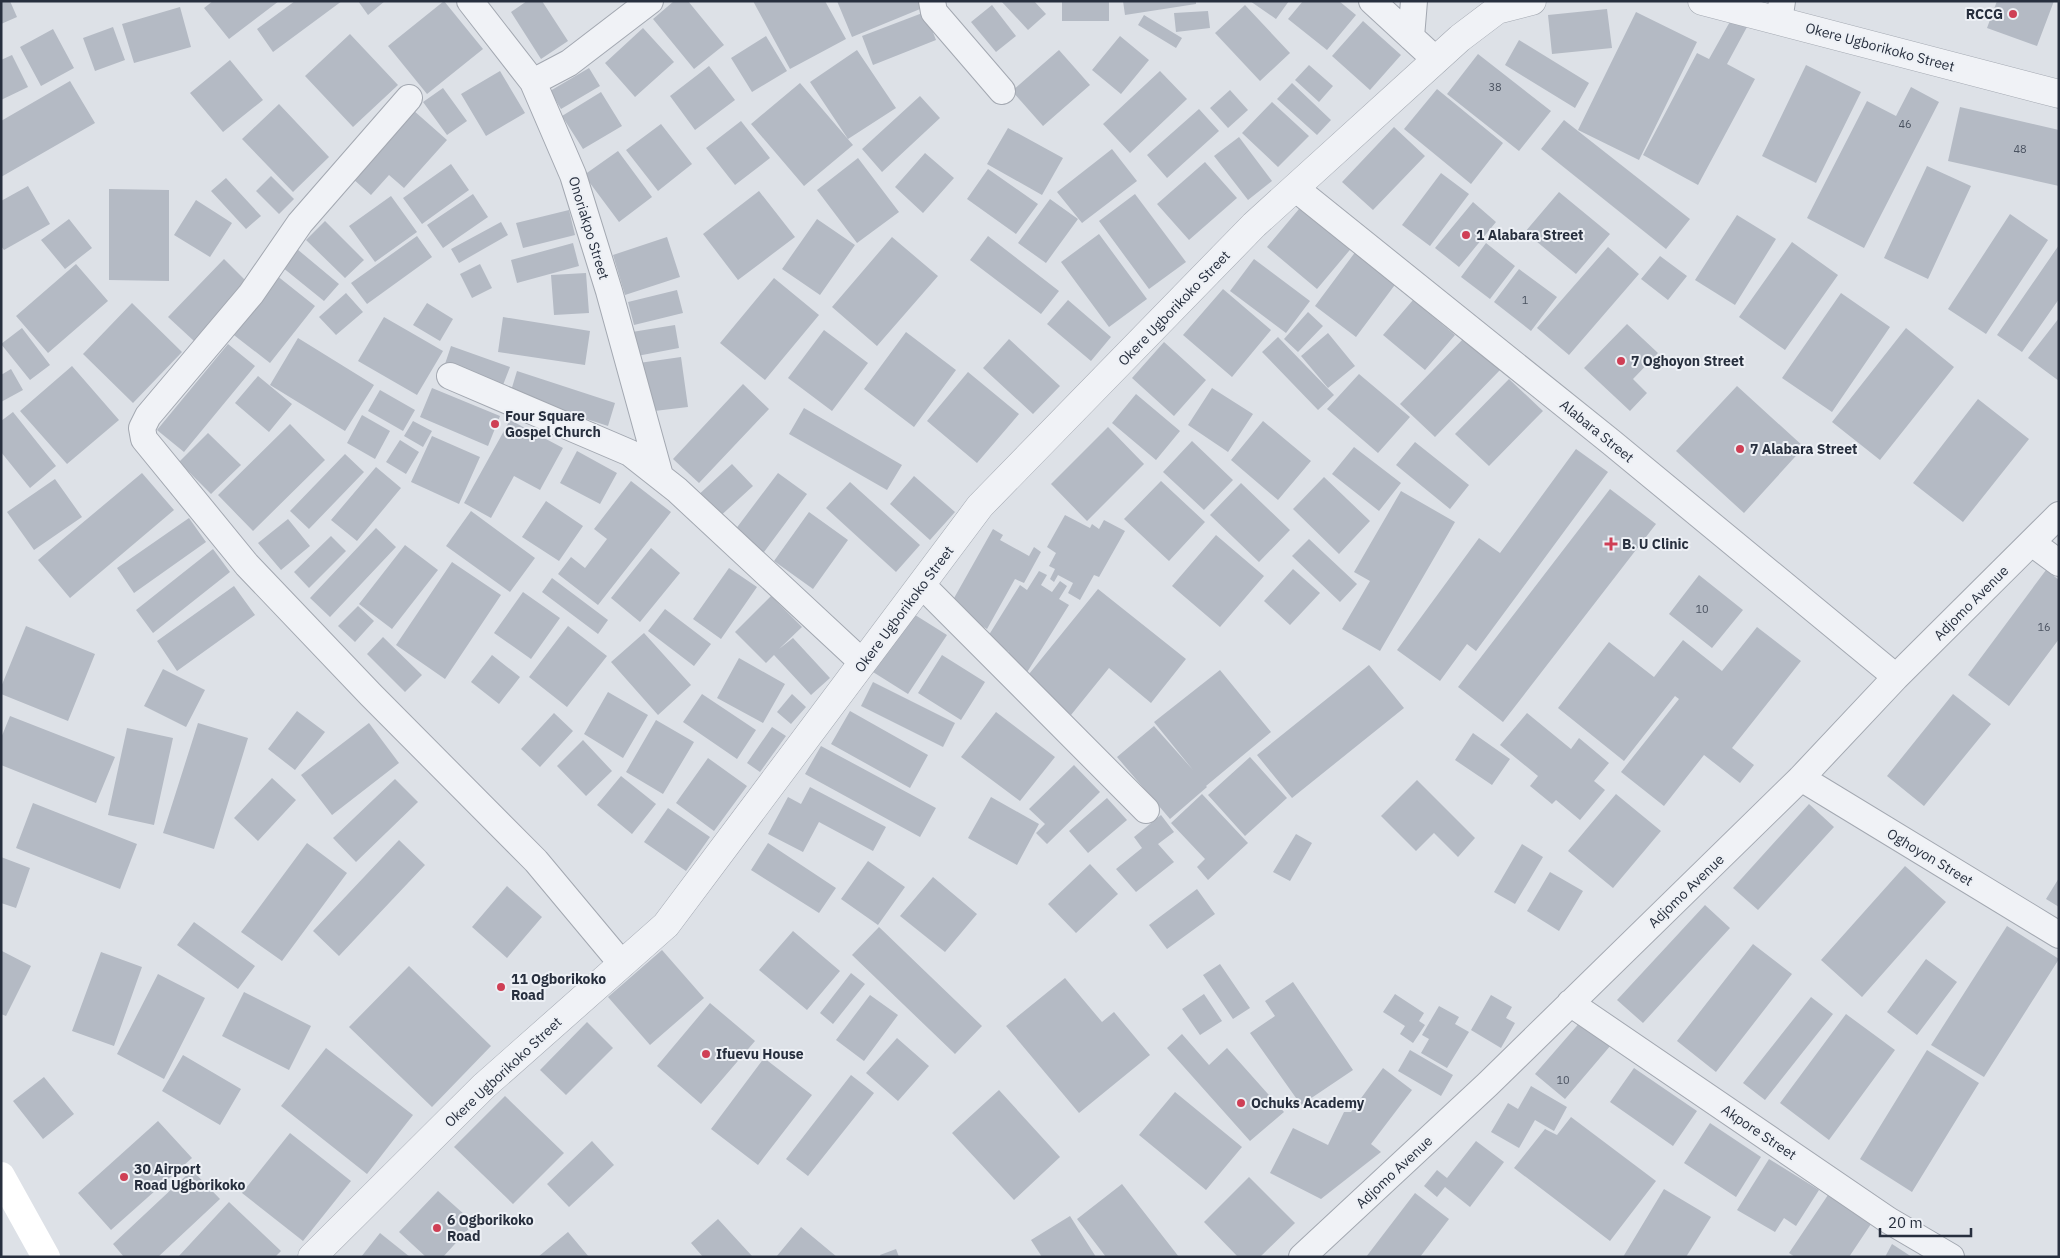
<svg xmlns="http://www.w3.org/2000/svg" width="2060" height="1258" font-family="'IBM Plex Sans',sans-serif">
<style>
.building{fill:#b4bac4}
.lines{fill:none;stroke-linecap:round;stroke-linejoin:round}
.minor-casing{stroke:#a3a8b1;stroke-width:28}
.tertiary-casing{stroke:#a3a8b1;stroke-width:29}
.minor{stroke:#f0f2f6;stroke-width:26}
.tertiary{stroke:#f0f2f6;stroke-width:28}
.secondary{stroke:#fff;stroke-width:28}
.poi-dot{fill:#cf3f55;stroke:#edf0f5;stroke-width:2}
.labels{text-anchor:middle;stroke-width:4;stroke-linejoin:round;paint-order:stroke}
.number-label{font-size:11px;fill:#4a5260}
.poi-label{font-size:14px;font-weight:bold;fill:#272f3e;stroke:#edf0f5;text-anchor:start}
.street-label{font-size:14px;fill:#272f3e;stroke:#edf0f5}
</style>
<rect width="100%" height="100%" fill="#dde1e7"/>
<path class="building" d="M1 1H10L17 17 1 24Z
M213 1H279L229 39 204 8Z
M295 1H342L273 52 257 29Z
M358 1H385L368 15Z
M444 1 483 49 427 94 388 46Z
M527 1H542L568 41 541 59 511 12Z
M674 1H688L724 45 694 69 653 19Z
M753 1H825L846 39 790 69Z
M837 1H923L925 7 852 37Z
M1001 1H1034L1046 14 1028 30Z
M1062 1H1109V21H1062Z
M1123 1H1196V4L1125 15Z
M1250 1H1289L1276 19Z
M1303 1H1339L1356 15 1327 50 1288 19Z
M1997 1H2054L2037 46 1987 28Z
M992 5 1016 36 996 52 971 22Z
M1245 5 1290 53 1260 81 1215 33Z
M180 7 191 47 134 63 122 24Z
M1607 9 1612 48 1552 54 1548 15Z
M1208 11 1210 28 1176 32 1174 13Z
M925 12 936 40 873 65 862 36Z
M1636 12 1697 42 1639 160 1578 130Z
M1144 15 1182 38 1176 48 1138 25Z
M1732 18 1747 27 1727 64 1755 79 1698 185 1643 155 1697 53 1709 59Z
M1363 21 1401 55 1370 90 1332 56Z
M113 27 125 60 95 71 83 38Z
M643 28 674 62 635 97 605 63Z
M53 29 74 68 41 86 20 47Z
M350 34 398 85 353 127 305 76Z
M766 36 787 71 752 92 731 58Z
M1120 36 1149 60 1121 94 1092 70Z
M1519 40 1589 83 1575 108 1505 65Z
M857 50 896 108 848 139 810 82Z
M1059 50 1090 85 1043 126 1012 91Z
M1478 54 1551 111 1519 151 1447 94Z
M12 55 28 87 1 100V60Z
M230 60 263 100 223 132 190 93Z
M1309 65 1333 86 1319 102 1295 80Z
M1806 65 1861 92 1816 183 1762 156Z
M709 66 735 100 695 130 670 96Z
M589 68 600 86 561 109 550 91Z
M500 71 525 113 486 136 461 94Z
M1160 71 1187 99 1130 153 1103 124Z
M70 81 95 123 1 177V121Z
M800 83 853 145 804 186 751 124Z
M1292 83 1331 120 1317 135 1277 99Z
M1911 87 1939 102 1864 248 1807 218 1867 101 1896 116Z
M443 88 467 121 447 135 423 102Z
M1437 89 1503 143 1471 184 1404 129Z
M1230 90 1248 110 1228 128 1210 108Z
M601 92 622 126 583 149 562 116Z
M920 96 940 118 882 172 862 149Z
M1272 102 1309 136 1278 167 1242 133Z
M279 104 329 157 293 192 242 139Z
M1960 107 2059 130V186L1948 161Z
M1199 109 1219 131 1167 178 1147 155Z
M413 110 447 140 404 188 389 175 371 195 352 178Z
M1564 120 1690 219 1666 249 1541 149Z
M741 121 770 158 735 185 706 148Z
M661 124 692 164 658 191 626 150Z
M1394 127 1425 156 1373 210 1342 182Z
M1008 128 1063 158 1042 195 987 164Z
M1239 137 1272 181 1248 200 1214 156Z
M1112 149 1137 181 1082 223 1057 192Z
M618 151 652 197 619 222 584 175Z
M925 153 954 178 923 213 895 187Z
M858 158 899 212 857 243 817 190Z
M1205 162 1237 198 1189 240 1157 204Z
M451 164 469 190 422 224 403 198Z
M1927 166 1971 186 1928 279 1884 258Z
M988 169 1038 204 1016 234 967 199Z
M1441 173 1469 194 1430 246 1402 225Z
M271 176 294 199 279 214 256 191Z
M226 178 261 216 246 229 211 191Z
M28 186 50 224 4 250 1 246V201Z
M109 189 169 190V281L109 280Z
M759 191 795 237 738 280 703 234Z
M1559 192 1610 234 1576 274 1525 232Z
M473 194 488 217 443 248 427 225Z
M1135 194 1186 262 1149 289 1099 221Z
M391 196 417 232 375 262 349 226Z
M1050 199 1078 219 1046 263 1018 243Z
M196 200 232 223 210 257 174 235Z
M1473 202 1496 222 1459 267 1435 248Z
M1304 203 1354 245 1317 289 1267 247Z
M569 210 575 235 523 248 516 223Z
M2010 214 2048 240 1986 334 1948 309Z
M1737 215 1776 239 1735 305 1695 280Z
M69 219 92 248 65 269 41 240Z
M817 219 855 245 820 295 782 269Z
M325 221 364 260 345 278 306 240Z
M501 222 508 235 459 263 451 249Z
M1099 234 1147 299 1109 327 1061 262Z
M417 236 432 257 367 304 351 283Z
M988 236 1059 291 1041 314 970 260Z
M667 237 680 277 625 295 613 255Z
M892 237 938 276 877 346 832 307Z
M1792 242 1838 275 1785 350 1739 317Z
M573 243 579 266 517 283 511 260Z
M1486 243 1515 266 1490 299 1461 277Z
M2059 245V299L2022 352 1997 335Z
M1608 247 1639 274 1569 355 1537 328Z
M297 249 339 284 324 301 282 267Z
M1356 251 1397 282 1356 337 1315 306Z
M1660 256 1687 276 1668 300 1641 279Z
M224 259 249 284 194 341 168 317Z
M1254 259 1310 301 1286 333 1230 291Z
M76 264 108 301 48 353 16 316Z
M480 264 492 288 472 298 460 274Z
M1519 269 1557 297 1531 331 1494 302Z
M586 273 589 313 554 315 551 275Z
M276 275 315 306 270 363 230 332Z
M774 278 819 315 765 380 720 343Z
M1223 289 1271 330 1232 377 1183 335Z
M677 290 683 313 634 325 628 302Z
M346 293 363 312 336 335 319 317Z
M1841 293 1890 327 1832 412 1782 378Z
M1068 300 1111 337 1091 361 1047 324Z
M1413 300 1455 335 1425 370 1383 335Z
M132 303 182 352 133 403 83 354Z
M427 303 453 319 440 341 413 325Z
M1308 312 1323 326 1298 352 1284 339Z
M384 317 443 351 417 395 358 361Z
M503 317 590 331 585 365 498 352Z
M2059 318V381L2028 358Z
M1627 324 1658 353 1633 379 1647 393 1630 411 1584 368Z
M675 325 679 348 637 356 632 332Z
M22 328 50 365 30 380 1 344Z
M1906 328 1954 367 1880 460 1832 422Z
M824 330 868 363 832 411 788 378Z
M906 332 956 370 914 427 864 389Z
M1328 333 1355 366 1328 388 1301 356Z
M1278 337 1334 395 1318 410 1262 352Z
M1465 337 1500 370 1435 437 1400 404Z
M298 338 374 385 345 431 270 385Z
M1009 339 1060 386 1033 414 983 368Z
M1164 342 1206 380 1174 416 1132 378Z
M228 344 255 366 184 452 157 430Z
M451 346 510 367 503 385 445 364Z
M681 357 688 407 646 412 639 363Z
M72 366 119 420 67 464 20 411Z
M11 369 23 390 1 402V375Z
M517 371 615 403 608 426 510 394Z
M968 372 1019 414 977 463 927 421Z
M1359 374 1410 417 1378 453 1327 409Z
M258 376 292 404 269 432 235 403Z
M1509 379 1543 411 1489 466 1455 434Z
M743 384 769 409 699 483 673 459Z
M1737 386 1804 447 1744 513 1676 451Z
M432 388 500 416 488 446 420 417Z
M1212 388 1253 414 1228 452 1188 425Z
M380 390 415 410 403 431 368 411Z
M1136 394 1180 431 1156 460 1112 423Z
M1978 399 2029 439 1963 522 1913 483Z
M804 408 902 465 887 490 789 434Z
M13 412 56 466 30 488 1 452V421Z
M362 415 390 431 375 459 347 443Z
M510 420 563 448 540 490 514 476 491 518 464 503Z
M413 421 432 431 423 447 404 436Z
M1263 421 1311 461 1278 500 1231 460Z
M290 424 325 460 253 531 218 495Z
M1108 427 1144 464 1087 521 1051 484Z
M208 433 241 465 211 494 179 462Z
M432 436 480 457 459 504 411 482Z
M400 440 419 452 406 474 386 462Z
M1192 441 1233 480 1204 510 1163 472Z
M1415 442 1469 485 1450 509 1396 465Z
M1354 447 1401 483 1379 511 1332 474Z
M1576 449 1608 472 1476 651 1467 644 1440 681 1397 650 1479 538 1500 553Z
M577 451 617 473 600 504 560 483Z
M345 454 364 472 309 529 290 511Z
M732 464 753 486 716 520 695 498Z
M376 467 401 488 357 541 331 520Z
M142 473 174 510 70 598 38 560Z
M778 473 807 494 761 556 732 534Z
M914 476 955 512 930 540 890 504Z
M1324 477 1370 521 1339 554 1293 509Z
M55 479 82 517 34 550 7 512Z
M631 481 671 512 598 605 558 574 571 557 585 568 607 539 594 529Z
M1161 481 1205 522 1169 561 1124 519Z
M850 482 920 545 896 572 826 508Z
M1241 483 1290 530 1259 562 1210 515Z
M1610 489 1656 524 1503 722 1458 687Z
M1401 491 1455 522 1380 651 1342 629 1370 581 1354 572Z
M546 501 583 526 559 561 522 537Z
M471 511 535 558 510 592 446 546Z
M809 512 848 540 813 589 774 561Z
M1065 515 1090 528 1092 524 1099 529 1104 520 1125 531 1099 577 1094 575 1080 600 1068 593 1073 583 1058 575 1054 582 1050 579 1055 569 1049 566 1056 553 1047 547Z
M189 518 206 542 134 593 117 568Z
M288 519 310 546 281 570 258 543Z
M376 528 396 547 330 617 310 598Z
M993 529 1003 535 1000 540 1029 556 1034 547 1041 552 1024 583 1015 579 987 629 949 607Z
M1216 535 1264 576 1220 627 1172 586Z
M331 536 346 551 309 588 294 572Z
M1309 539 1357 584 1340 602 1292 556Z
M405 545 438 570 392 629 359 604Z
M651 548 680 573 640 622 611 598Z
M213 549 230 572 153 633 136 610Z
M452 562 501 595 445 679 396 645Z
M729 568 757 587 721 639 693 619Z
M1293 569 1320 593 1290 625 1264 601Z
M2046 570 2059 580V639L2009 706 1968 675Z
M1039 571 1047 575 1041 585 1052 592 1060 581 1067 586 1059 599 1069 605 1026 674 1004 660 1009 652 987 638 1020 585 1027 590Z
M1699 575 1743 610 1712 648 1669 614Z
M552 578 608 620 598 634 542 592Z
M234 586 255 615 177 671 157 641Z
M1098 589 1186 659 1151 703 1109 668 1071 715 1025 679Z
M523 592 560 618 531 659 494 633Z
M771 596 802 627 779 649 793 638 830 678 811 695 774 655 766 663 735 632Z
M358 606 374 621 355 642 338 626Z
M665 609 711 644 694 666 648 631Z
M912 613 947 635 908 694 873 672Z
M26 626 95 654 68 721 1 694V687Z
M568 626 607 656 567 707 529 677Z
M1757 627 1801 661 1732 748 1754 765 1740 783 1704 755 1664 806 1621 772 1679 699 1675 696 1624 761 1558 708 1609 642 1654 677 1683 640 1722 671Z
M644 633 691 685 658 715 611 662Z
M383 637 422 675 405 692 367 654Z
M492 655 520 677 499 704 471 682Z
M942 655 985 682 961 720 918 693Z
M739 658 785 684 763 723 717 698Z
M1369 665 1404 708 1292 798 1257 755Z
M163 669 205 690 186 727 144 706Z
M1220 670 1271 732 1206 786 1207 787 1170 819 1117 757 1154 726 1193 770 1154 722Z
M873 682 955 723 943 747 861 706Z
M608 692 648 715 623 758 584 734Z
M702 694 756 730 737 759 683 722Z
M792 694 806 707 791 724 777 712Z
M1953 694 1991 724 1924 806 1887 776Z
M297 711 325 732 295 770 268 749Z
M850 711 928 755 910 788 831 744Z
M996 712 1055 757 1020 801 961 757Z
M554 713 573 731 540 767 521 749Z
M1527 713 1571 749 1579 738 1609 763 1594 781 1605 790 1580 820 1556 800 1552 804 1530 786 1538 776 1500 745Z
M10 716 115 757 96 803 1 765V738Z
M656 720 694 742 663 794 626 772Z
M198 723 248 738 214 849 163 833Z
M369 723 399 763 332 815 301 775Z
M772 727 786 736 760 772 747 763Z
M127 728 173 738 154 825 108 815Z
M1473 733 1510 759 1492 785 1455 760Z
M583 740 612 771 586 796 557 766Z
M821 746 936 808 920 837 805 774Z
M1250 757 1287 798 1245 836 1208 795Z
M708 758 747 786 714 831 676 803Z
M1074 765 1100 792 1047 844 1036 833 1045 824 1029 809Z
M621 776 656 804 632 834 597 805Z
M272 778 296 800 258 841 234 818Z
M395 779 418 802 356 862 333 838Z
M1417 780 1475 838 1458 857 1434 833 1416 851 1381 816Z
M810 787 886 827 873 851 819 822 803 852 768 834 788 797 801 804Z
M1202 794 1248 843 1208 880 1197 867 1205 859 1171 823Z
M1616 794 1661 831 1613 888 1568 851Z
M991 797 1039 824 1017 865 968 838Z
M1107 798 1127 820 1088 853 1069 831Z
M33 803 137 844 120 889 16 848Z
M1809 804 1834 827 1758 910 1733 888Z
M668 808 710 837 686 871 644 842Z
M1161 815 1174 832 1158 844 1174 862 1136 892 1116 869 1142 848 1134 837Z
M1296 834 1312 843 1290 881 1273 872Z
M399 840 425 865 339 956 313 931Z
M307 843 347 873 282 961 241 932Z
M768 843 836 888 819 913 751 870Z
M1522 844 1543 857 1515 904 1494 892Z
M1 857 30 868 16 908 1 903Z
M868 861 905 887 878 925 841 899Z
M1090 864 1118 894 1076 933 1048 904Z
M1905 866 1946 902 1862 997 1821 960Z
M1550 872 1583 891 1559 931 1527 911Z
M933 877 977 914 945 952 900 916Z
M2059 878V907L2046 899Z
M507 886 542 917 507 958 472 927Z
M1197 889 1215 914 1167 949 1149 925Z
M1705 905 1730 928 1643 1023 1617 1000Z
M194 922 255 966 238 989 177 945Z
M2007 926 2059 959 1984 1077 1931 1045Z
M879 927 982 1026 955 1054 852 955Z
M793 931 840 971 807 1010 759 970Z
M1753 944 1792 974 1716 1072 1677 1041Z
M662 950 704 998 650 1045 608 997Z
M2 951 31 966 6 1016 1 1014Z
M101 952 142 967 114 1046 72 1031Z
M1926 959 1957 982 1917 1035 1887 1012Z
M1220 964 1250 1008 1233 1019 1203 975Z
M409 966 491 1046 432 1107 349 1027Z
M851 973 865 984 833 1024 820 1013Z
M158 974 205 998 164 1079 117 1054Z
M1065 978 1102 1022 1114 1012 1150 1055 1079 1113 1006 1026Z
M1293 982 1353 1070 1301 1105 1250 1033 1275 1016 1265 1001Z
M244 992 311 1026 289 1070 222 1036Z
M1204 994 1222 1021 1200 1035 1182 1009Z
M1395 994 1424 1013 1419 1021 1425 1025 1413 1043 1400 1034 1405 1026 1383 1012Z
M870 995 898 1015 864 1061 836 1040Z
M1491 995 1512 1007 1506 1018 1515 1023 1501 1048 1471 1030Z
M1811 997 1833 1014 1765 1100 1743 1083Z
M710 1003 755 1041 701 1104 657 1066Z
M1439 1006 1459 1017 1455 1024 1469 1032 1447 1068 1421 1053 1429 1039 1422 1035Z
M1846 1014 1895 1050 1829 1140 1780 1103Z
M1582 1020 1611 1045 1565 1099 1535 1074Z
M587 1022 613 1048 566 1095 540 1070Z
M1182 1034 1209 1065 1227 1048 1284 1112 1250 1141 1167 1048Z
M897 1038 929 1066 898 1101 866 1073Z
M326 1048 413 1115 367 1174 281 1106Z
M1410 1050 1453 1075 1441 1096 1398 1071Z
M1927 1050 1979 1083 1912 1192 1860 1159Z
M183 1055 241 1089 220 1125 162 1091Z
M764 1058 812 1095 758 1165 711 1129Z
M1383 1068 1412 1090 1371 1144 1381 1152 1321 1199 1270 1173 1293 1128 1328 1145 1344 1112H1351Z
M1634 1068 1697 1111 1673 1146 1610 1102Z
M851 1075 874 1093 808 1176 786 1159Z
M44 1077 74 1114 43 1139 13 1101Z
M1531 1086 1567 1107 1554 1131 1535 1120 1519 1148 1491 1132 1508 1103 1518 1109Z
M999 1090 1060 1157 1014 1200 952 1133Z
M1175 1092 1242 1147 1206 1190 1139 1135Z
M505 1096 564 1153 513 1204 454 1147Z
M1571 1117 1656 1181 1610 1241 1514 1168 1545 1129 1557 1135Z
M158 1121 192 1158 111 1230 78 1193Z
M1710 1123 1761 1157 1736 1197 1684 1163Z
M290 1133 351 1181 303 1241 242 1193Z
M592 1141 614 1165 569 1207 547 1184Z
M1476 1141 1504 1162 1470 1207 1445 1187 1437 1197 1424 1186 1437 1170 1447 1178Z
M1769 1159 1819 1190 1796 1226 1784 1218 1775 1232 1737 1210Z
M192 1170 220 1199 158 1257H124L113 1244Z
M1249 1177 1295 1223 1260 1257H1238L1204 1222Z
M1122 1184 1179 1257H1106L1077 1219Z
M1664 1189 1711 1217 1686 1257H1623Z
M438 1191 474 1223 443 1257H426L399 1232Z
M1415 1193 1449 1219 1420 1257H1366Z
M1828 1195 1871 1224 1849 1257H1795L1789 1253Z
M229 1202 281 1251 275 1257H178Z
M1070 1216 1096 1257H1042L1031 1240Z
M718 1219 752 1256 750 1257H703L691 1243Z
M801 1227 837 1257H776Z
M568 1232 589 1257H538Z
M380 1233 410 1257H361Z
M1892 1244 1912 1257H1885Z
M896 1249 899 1257H881L880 1255Z"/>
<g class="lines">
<g class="minor-casing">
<path id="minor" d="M470 1 533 82 573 175 609 291 660 476
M932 1 934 12 1002 91
M1372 1 1436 60
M1779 21 1782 1
M1411 37 1414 1
M533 82 569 63 650 1
M409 98 300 223 251 294 148 416 142 428 144 439 247 565 371 695 536 861 622 964
M1295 188 1611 442 1896 677
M450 376 630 453 677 490 863 663
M2032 543 2059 563
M922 585 1146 810
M1801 778 2059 935
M1570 1003 1888 1220 1951 1257
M1302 1257 1488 1084 1801 778 1896 677 2059 515"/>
</g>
<g class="tertiary-casing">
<path id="tertiary" d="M1702 1 2059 94
M312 1257 484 1086 666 925 980 506 1254 225 1460 38 1497 10 1532 1"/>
</g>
<use href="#minor" class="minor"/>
<use href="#tertiary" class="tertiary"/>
<path class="secondary" d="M1 1176 46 1257"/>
</g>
<g class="poi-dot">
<circle cx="2013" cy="14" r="5"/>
<circle cx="1466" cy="235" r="5"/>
<circle cx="1621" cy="361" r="5"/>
<circle cx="495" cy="424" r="5"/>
<circle cx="1740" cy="449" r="5"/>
<path d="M1608.5 536.5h5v5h5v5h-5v5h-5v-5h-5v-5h5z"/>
<circle cx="501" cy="987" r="5"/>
<circle cx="706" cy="1054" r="5"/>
<circle cx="1241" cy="1103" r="5"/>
<circle cx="124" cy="1177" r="5"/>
<circle cx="437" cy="1228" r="5"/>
</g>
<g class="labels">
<g class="number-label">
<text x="1495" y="91">38</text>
<text x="1905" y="128">46</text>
<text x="2020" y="153">48</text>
<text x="1525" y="304">1</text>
<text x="1702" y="613">10</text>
<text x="2044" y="631">16</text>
<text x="1563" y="1084">10</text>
</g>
<g class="poi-label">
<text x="2003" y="19" text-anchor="end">RCCG</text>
<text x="1476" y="240">1 Alabara Street</text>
<text x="1631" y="366">7 Oghoyon Street</text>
<text x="505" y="421">Four Square<tspan x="505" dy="16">Gospel Church</tspan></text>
<text x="1750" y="454">7 Alabara Street</text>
<text x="1622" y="549">B. U Clinic</text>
<text x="511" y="984">11 Ogborikoko<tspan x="511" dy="16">Road</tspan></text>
<text x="716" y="1059">Ifuevu House</text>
<text x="1251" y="1108">Ochuks Academy</text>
<text x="134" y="1174">30 Airport<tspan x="134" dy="16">Road Ugborikoko</tspan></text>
<text x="447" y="1225">6 Ogborikoko<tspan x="447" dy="16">Road</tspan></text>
</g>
<g class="street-label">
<text transform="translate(1880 47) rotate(15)" y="5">Okere Ugborikoko Street</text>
<text transform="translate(589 228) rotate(73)" y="5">Onoriakpo Street</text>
<text transform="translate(1174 308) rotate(-46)" y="5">Okere Ugborikoko Street</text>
<text transform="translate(1597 431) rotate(39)" y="5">Alabara Street</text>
<text transform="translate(1971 603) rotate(-45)" y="5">Adjomo Avenue</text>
<text transform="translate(904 609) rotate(-53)" y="5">Okere Ugborikoko Street</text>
<text transform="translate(1930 857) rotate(31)" y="5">Oghoyon Street</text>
<text transform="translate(1686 891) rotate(-44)" y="5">Adjomo Avenue</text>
<text transform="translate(503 1072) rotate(-43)" y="5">Okere Ugborikoko Street</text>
<text transform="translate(1759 1132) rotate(34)" y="5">Akpore Street</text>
<text transform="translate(1394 1172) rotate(-43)" y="5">Adjomo Avenue</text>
</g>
</g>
<rect width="2060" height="1258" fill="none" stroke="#272f3e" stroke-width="5"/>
<path d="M1880 1228v8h91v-8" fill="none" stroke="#272f3e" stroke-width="2.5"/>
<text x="1888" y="1228" font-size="15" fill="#272f3e" stroke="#edf0f5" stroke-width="4" paint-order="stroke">20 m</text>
</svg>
